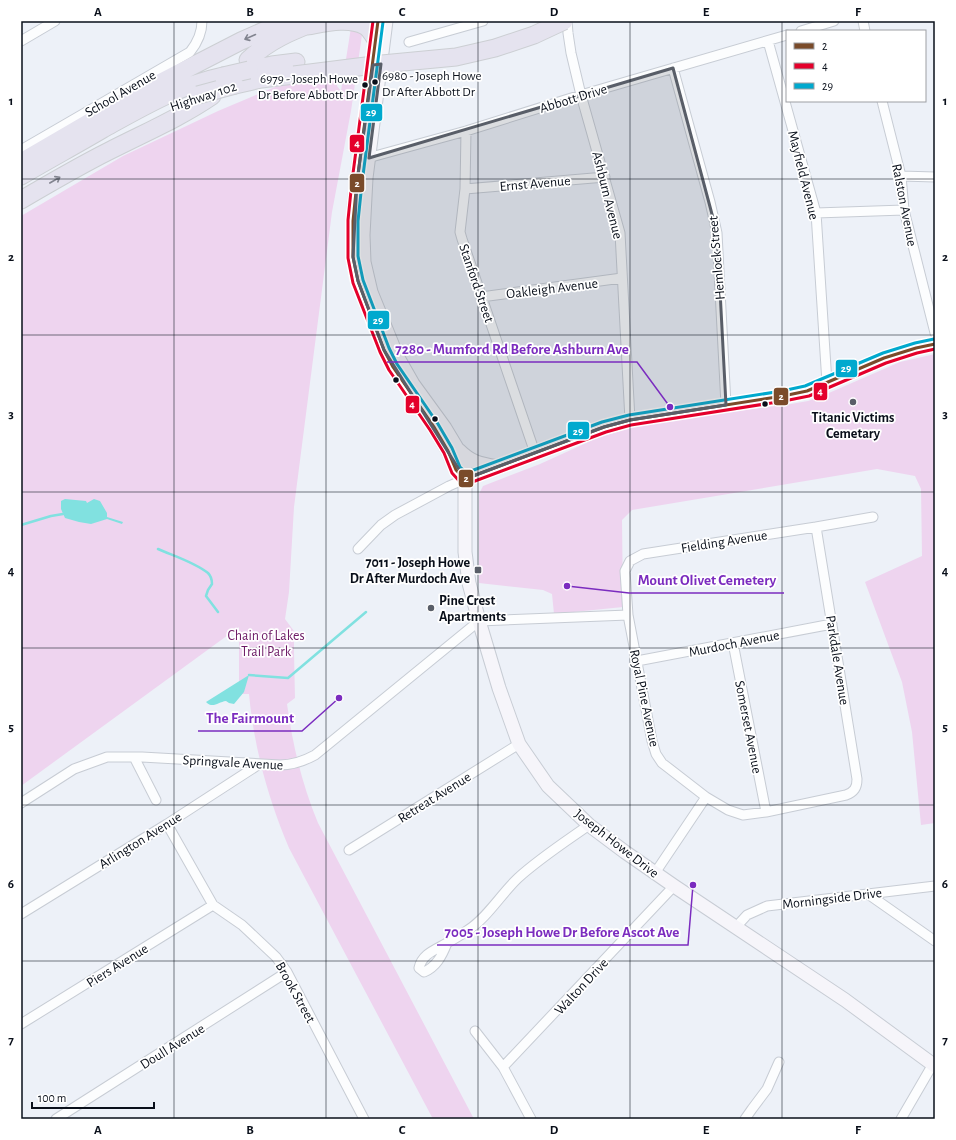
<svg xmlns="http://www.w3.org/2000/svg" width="956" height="1140" font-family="'Alegreya Sans',sans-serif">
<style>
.green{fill:#eed4ef}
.water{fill:#81e1e0}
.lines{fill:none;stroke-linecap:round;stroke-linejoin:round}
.stream{stroke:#81e1e0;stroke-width:2.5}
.minor-casing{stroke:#c7ccd4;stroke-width:11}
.tertiary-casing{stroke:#c7ccd4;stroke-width:14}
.secondary-casing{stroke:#c7ccd4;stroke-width:15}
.motorway-casing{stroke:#cccfd3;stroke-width:19}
.minor{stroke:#fcfdfe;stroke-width:9}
.tertiary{stroke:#fcfdfe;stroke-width:12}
.secondary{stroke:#f6f5fa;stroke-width:13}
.motorway{stroke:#e5e3ef;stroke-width:17}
.motorway-bridge-casing{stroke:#cccfd3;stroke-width:19;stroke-linecap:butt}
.motorway-bridge{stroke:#e5e3ef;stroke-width:17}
.bus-1-casing{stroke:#fff;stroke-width:6}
.bus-2-casing{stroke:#fff;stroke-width:6}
.bus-3-casing{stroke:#fff;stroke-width:6}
.bus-1{stroke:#7a4b2a;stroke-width:3}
.bus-2{stroke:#e4002b;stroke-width:3}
.bus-3{stroke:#00a9ce;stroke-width:3}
.oneway{stroke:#82848f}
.marked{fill:#595e68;fill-opacity:0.2;stroke:#595e68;stroke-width:3;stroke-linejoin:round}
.grid{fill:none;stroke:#090f1a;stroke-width:1;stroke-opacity:0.55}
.bus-dot{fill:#090f1a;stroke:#fff;stroke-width:1.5}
.poi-dot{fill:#595e68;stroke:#fff;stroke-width:1.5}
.labels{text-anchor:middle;stroke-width:3.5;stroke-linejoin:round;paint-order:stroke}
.bus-label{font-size:13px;fill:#090f1a;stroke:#fff;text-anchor:start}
.street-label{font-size:14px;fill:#090f1a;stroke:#fff}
.poi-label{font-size:14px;font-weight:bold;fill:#090f1a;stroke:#fff}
.park-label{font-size:14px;fill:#6c1965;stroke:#fff}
.leader{fill:none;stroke:#7b2cbf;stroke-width:1.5}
.callout-dot{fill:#7b2cbf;stroke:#fff;stroke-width:1.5}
.callout-label{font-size:15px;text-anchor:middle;font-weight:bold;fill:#7b2cbf;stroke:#fff;stroke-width:3.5;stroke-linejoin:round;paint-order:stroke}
.line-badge{stroke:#fff;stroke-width:1.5}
.badge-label{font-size:11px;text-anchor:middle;font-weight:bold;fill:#fff}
.neatline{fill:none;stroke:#090f1a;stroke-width:1.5}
.grid-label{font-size:13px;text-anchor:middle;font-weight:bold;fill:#090f1a}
</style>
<rect width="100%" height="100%" fill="#edf1f8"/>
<path class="green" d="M352 21H364L351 111 332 212 294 507 289 592 285 619 294 631V653L295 698 287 704C293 747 302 784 318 823L474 1119H433L289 848C268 798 254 748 249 694H239V627L21 786V216L123 156 218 111 275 87 337 76V86L341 91Z
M935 354V823L921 825 912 732 902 682 865 582 922 556 921 489 915 476 877 469 632 510 622 520 623 607 554 614 552 594 543 590 479 583V494L483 486 540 464 595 439 638 425 680 418 785 405 808 401 822 396 900 362Z"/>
<path class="water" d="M65 499 86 501 87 503 94 499 100 501 107 513V517L123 522 122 524 107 519 91 524 79 522 65 518 61 509V501Z
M249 675 244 692 234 704 229 703 226 701C218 702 213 709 206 702Z"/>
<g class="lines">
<path class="stream" d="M21 525 51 516 63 514
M158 549C174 556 194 562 208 573 211 576 212 580 212 584L208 590 206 596 218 612
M249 675 288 678 366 612"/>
<g class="minor-casing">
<path id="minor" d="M567 21 568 33 571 53 581 95 620 233 630 420
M863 21 865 31
M801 31 834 21
M21 41 55 21
M768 41 816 213 827 383
M409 42 483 21
M673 68 710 202 717 233 726 405
M882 101 901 176 904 210 935 333
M466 131 465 189 460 232 462 239 535 453
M21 150 190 52C198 42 202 33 202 21
M364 159 466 131 581 95 787 35
M901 176 935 177
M465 189 605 177
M816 213 904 210
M481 297 622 278
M816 527 857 779C857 788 854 792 846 795L766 812 743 815 728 810 706 797 662 763 656 754 652 741 628 615 625 571 630 561 643 554 816 527 873 517
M358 549 381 525 395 515 449 486 465 479
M733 643 766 812
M637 661 832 624
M134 757 156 800
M21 803 74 769 107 757H142L280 765C293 765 304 761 315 755L479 621 628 615
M167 824 213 905 242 925 276 957 287 972 364 1119
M349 850 519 744
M655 873 706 797
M868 894 935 941
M21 914 167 824 258 765
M736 927 747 915 767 906 935 886
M447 943C442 956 436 967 424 972L419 968C422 954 435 950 447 943 454 939 461 935 468 930 487 918 501 894 518 878 540 858 565 842 589 825
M21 1024 213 905
M475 1031 503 1067 531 1119
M503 1067 674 886
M56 1119 287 972
M745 1119 752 1109 767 1089 779 1062
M901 1119 933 1064"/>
</g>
<g class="tertiary-casing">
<path id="tertiary" d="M465 479 604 427 630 420 783 396 807 391 884 358 916 348 935 344"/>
</g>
<g class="secondary-casing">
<path id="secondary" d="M386 21 366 178 363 235 364 262 371 292 397 356 413 384 445 428 457 448 465 467V552L469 583 479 621 499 688 519 744 548 786 589 825 625 852 674 886 845 1000 935 1066
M359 162C355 193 351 225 353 255 355 273 361 290 367 306
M433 426 448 451 456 470 465 479
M459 450C472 463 481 464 499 467"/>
</g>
<g class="motorway-casing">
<path id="motorway" d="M308 26C325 23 349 17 365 26 370 29 372 34 375 38
M248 60C270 40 290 32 318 21
M249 70 272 65 296 62
M235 85 261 79 294 75
M21 162 136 95 241 41 286 21
M21 176C48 160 76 145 103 129 141 108 180 85 223 76
M21 200C50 183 79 166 109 151 144 133 180 118 212 96"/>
</g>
<use href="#minor" class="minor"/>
<use href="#tertiary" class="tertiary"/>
<use href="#secondary" class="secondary"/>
<use href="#motorway" class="motorway"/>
<g class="motorway-bridge-casing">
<path id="motorway-bridge" d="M294 75 382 64 456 57 495 48 534 35 564 21
M223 76 249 70
M198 95 235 85"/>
</g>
<use href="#motorway-bridge" class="motorway-bridge"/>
<g class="bus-1-casing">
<path id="bus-1" d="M378 21 357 182 353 221V257L358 281 384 350 393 367 434 427 448 451 456 470 465 479 604 427 630 420 783 396 807 391 884 358 916 348 935 344"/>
</g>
<g class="bus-2-casing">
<path id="bus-2" d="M373 21 352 181 348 220V258L353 283 380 352 389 370 430 430 444 453 452 473 461 483
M467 484 606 432 631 425 784 401 809 396 886 363 917 353 935 349"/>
</g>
<g class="bus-3-casing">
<path id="bus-3" d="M383 22 362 183 358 221V256L363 280 389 348 397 364 438 424 452 448 460 467 469 475
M463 474 602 422 629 415 782 391 805 386 883 353 915 343 934 339"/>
</g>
<use href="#bus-1" class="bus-1"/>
<use href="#bus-2" class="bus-2"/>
<use href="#bus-3" class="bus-3"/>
</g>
<defs><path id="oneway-shaft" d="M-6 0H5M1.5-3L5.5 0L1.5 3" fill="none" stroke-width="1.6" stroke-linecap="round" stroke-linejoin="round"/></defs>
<g class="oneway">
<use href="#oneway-shaft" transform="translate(250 37) rotate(156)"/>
<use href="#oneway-shaft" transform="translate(55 180) rotate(-30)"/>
</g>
<path class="marked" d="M381 64 369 158 673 68 717 233 726 405 630 420 604 427 465 479 384 350 358 281 353 257 357 182 373 65Z"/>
<path class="grid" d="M174 21V1119M326 21V1119M478 21V1119M630 21V1119M782 21V1119M21 179H935M21 335H935M21 492H935M21 648H935M21 805H935M21 961H935"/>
<g class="bus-dot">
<circle cx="375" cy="82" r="3.5"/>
<circle cx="365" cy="85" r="3.5"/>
<circle cx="396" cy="380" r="3.5"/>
<circle cx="765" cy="404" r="3.5"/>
<circle cx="435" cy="419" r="3.5"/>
</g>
<g class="poi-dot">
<circle cx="853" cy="402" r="4"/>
<rect x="474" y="566" width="8" height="8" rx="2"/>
<circle cx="431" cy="608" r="4"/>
</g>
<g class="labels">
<g class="bus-label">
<text x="382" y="80">6980 - Joseph Howe<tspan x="382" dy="16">Dr After Abbott Dr</tspan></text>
<text x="358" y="83" text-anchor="end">6979 - Joseph Howe<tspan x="358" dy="16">Dr Before Abbott Dr</tspan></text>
</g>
<g class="street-label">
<text transform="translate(120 93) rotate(-30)" y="5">School Avenue</text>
<text transform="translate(203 96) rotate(-18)" y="5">Highway 102</text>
<text transform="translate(573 98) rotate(-17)" y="5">Abbott Drive</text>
<text transform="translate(804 175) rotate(76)" y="5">Mayfield Avenue</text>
<text transform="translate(535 183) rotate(-5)" y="5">Ernst Avenue</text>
<text transform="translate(608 195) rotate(76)" y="5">Ashburn Avenue</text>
<text transform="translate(905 205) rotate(79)" y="5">Ralston Avenue</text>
<text transform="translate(716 258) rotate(-95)" y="5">Hemlock Street</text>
<text transform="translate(477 283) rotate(71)" y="5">Stanford Street</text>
<text transform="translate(552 288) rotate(-7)" y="5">Oakleigh Avenue</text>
<text transform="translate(724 541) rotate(-9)" y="5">Fielding Avenue</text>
<text transform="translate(734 643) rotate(-11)" y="5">Murdoch Avenue</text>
<text transform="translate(838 660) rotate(81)" y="5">Parkdale Avenue</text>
<text transform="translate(645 698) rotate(78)" y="5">Royal Pine Avenue</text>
<text transform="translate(749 727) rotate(79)" y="5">Somerset Avenue</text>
<text transform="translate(233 762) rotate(3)" y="5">Springvale Avenue</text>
<text transform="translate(434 797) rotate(-32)" y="5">Retreat Avenue</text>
<text transform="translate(140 840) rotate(-32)" y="5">Arlington Avenue</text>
<text transform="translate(617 843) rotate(38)" y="5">Joseph Howe Drive</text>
<text transform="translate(832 898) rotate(-7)" y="5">Morningside Drive</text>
<text transform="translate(117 965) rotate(-32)" y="5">Piers Avenue</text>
<text transform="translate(581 986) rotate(-47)" y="5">Walton Drive</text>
<text transform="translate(296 992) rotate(61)" y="5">Brook Street</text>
<text transform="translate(172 1046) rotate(-32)" y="5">Doull Avenue</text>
</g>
<g class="poi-label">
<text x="853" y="422">Titanic Victims<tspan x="853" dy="16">Cemetary</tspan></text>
<text x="470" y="567" text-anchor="end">7011 - Joseph Howe<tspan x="470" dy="16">Dr After Murdoch Ave</tspan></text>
<text x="439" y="605" text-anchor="start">Pine Crest<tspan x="439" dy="16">Apartments</tspan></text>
</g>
<g class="park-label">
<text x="266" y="640">Chain of Lakes<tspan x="266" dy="16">Trail Park</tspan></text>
</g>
</g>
<path class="leader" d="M670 407L637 362H387M567 586L629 593H784M339 698L302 731H198M693 885L688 945H437"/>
<g class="callout-dot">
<circle cx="670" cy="407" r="4"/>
<circle cx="567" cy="586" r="4"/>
<circle cx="339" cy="698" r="4"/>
<circle cx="693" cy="885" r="4"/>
</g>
<g class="callout-label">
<text x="512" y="354">7280 - Mumford Rd Before Ashburn Ave</text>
<text x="707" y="585">Mount Olivet Cemetery</text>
<text x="250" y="723">The Fairmount</text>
<text x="562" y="937">7005 - Joseph Howe Dr Before Ascot Ave</text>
</g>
<g class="line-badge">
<rect x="360" y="103" width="23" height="19" rx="4" fill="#00a9ce"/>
<rect x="349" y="134" width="16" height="19" rx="4" fill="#e4002b"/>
<rect x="349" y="173" width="16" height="20" rx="4" fill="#7a4b2a"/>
<rect x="367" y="310" width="23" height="20" rx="4" fill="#00a9ce"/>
<rect x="835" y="359" width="23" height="19" rx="4" fill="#00a9ce"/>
<rect x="813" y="382" width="15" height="19" rx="4" fill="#e4002b"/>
<rect x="773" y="387" width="16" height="19" rx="4" fill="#7a4b2a"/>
<rect x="405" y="395" width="15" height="19" rx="4" fill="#e4002b"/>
<rect x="567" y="421" width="23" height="19" rx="4" fill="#00a9ce"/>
<rect x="458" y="469" width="16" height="19" rx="4" fill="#7a4b2a"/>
</g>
<g class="badge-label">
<text x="371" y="116">29</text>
<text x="357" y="147">4</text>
<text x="357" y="187">2</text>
<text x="378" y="324">29</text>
<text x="846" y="372">29</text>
<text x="820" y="395">4</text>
<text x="781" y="400">2</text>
<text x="412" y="408">4</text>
<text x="578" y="435">29</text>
<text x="466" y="482">2</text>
</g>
<rect width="956" height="1140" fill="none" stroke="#ffffff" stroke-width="44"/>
<rect x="786" y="30" width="140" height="72" fill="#ffffff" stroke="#9d9fa3"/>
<rect x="794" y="43" width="20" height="6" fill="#7a4b2a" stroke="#9d9fa3"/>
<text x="822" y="50" font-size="12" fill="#090f1a">2</text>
<rect x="794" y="63" width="20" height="6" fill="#e4002b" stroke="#9d9fa3"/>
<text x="822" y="70" font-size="12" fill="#090f1a">4</text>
<rect x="794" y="83" width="20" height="6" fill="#00a9ce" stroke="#9d9fa3"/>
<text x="822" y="90" font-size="12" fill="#090f1a">29</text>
<path d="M32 1102v6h122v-6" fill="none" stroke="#090f1a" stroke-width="2"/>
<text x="38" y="1102" font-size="12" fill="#090f1a" stroke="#ffffff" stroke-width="3" paint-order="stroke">100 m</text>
<rect x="22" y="22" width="912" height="1096" class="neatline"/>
<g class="grid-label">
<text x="98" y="16">A</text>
<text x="250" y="16">B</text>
<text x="402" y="16">C</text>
<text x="554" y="16">D</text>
<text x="706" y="16">E</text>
<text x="858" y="16">F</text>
<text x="11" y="105">1</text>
<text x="945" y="105">1</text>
<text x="11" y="261">2</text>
<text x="945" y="261">2</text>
<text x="11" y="418">3</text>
<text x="945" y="418">3</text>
<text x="11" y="575">4</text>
<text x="945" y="575">4</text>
<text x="11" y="731">5</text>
<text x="945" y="731">5</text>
<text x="11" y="888">6</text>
<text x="945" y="888">6</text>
<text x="11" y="1044">7</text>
<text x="945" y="1044">7</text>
<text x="98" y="1134">A</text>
<text x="250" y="1134">B</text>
<text x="402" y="1134">C</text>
<text x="554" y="1134">D</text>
<text x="706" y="1134">E</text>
<text x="858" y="1134">F</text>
</g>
</svg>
